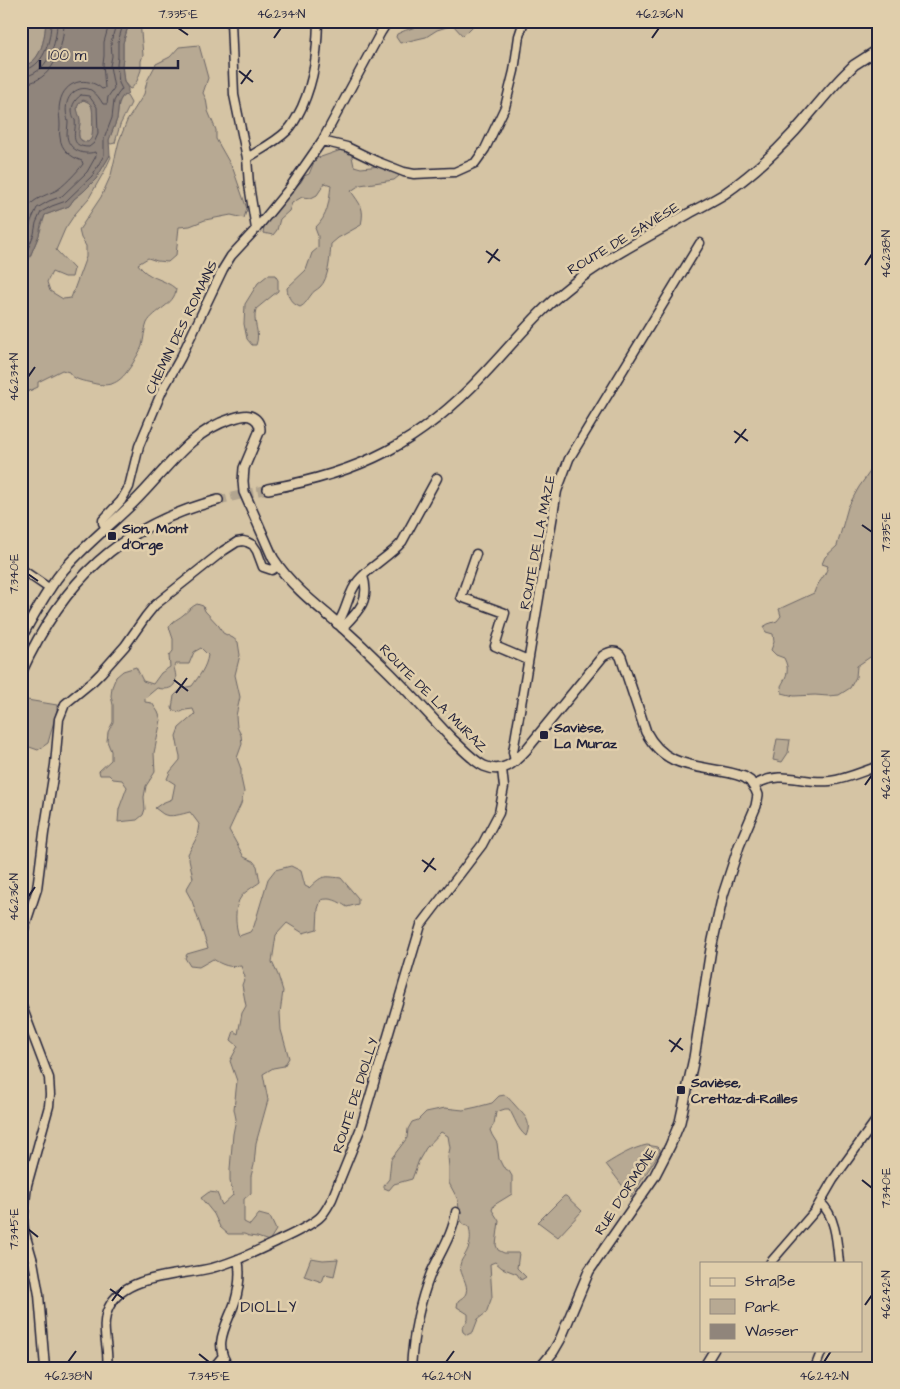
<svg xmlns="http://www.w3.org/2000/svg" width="900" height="1389" font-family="'Architects Daughter',sans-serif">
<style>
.green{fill:#b7a993;stroke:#6c6667}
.water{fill:#90857b;stroke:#645d61;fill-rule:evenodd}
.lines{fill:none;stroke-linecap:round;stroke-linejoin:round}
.shore{stroke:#4e4a55;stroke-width:1}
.tertiary-tunnel{stroke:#b1a48f;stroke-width:9;stroke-dasharray:9 4.5;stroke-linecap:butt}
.minor-casing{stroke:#22223b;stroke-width:11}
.tertiary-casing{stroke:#22223b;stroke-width:12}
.minor{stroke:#e0ceab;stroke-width:8}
.tertiary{stroke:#e0ceab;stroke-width:9}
.ticks{fill:none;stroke:#22223b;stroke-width:2}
.poi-dot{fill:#22223b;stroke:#e0ceab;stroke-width:2}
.labels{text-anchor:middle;stroke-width:5;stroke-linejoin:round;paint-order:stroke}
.street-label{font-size:14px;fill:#22223b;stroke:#e0ceab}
.poi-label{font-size:14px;font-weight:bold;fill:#22223b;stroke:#e0ceab;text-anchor:start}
.neighbourhood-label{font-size:15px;letter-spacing:1px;fill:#22223b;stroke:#e0ceab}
.neatline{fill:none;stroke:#22223b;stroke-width:2}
.ticks-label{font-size:12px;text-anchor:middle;fill:#22223b}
</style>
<rect width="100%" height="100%" fill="#d5c4a4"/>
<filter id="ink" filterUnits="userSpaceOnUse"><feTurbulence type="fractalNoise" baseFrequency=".02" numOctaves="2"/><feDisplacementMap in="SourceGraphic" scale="10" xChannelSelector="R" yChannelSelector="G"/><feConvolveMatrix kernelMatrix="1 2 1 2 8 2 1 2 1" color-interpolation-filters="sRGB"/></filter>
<g filter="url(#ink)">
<path class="green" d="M21 21H46C45 34 43 52 33 61 30 64 25 65 21 67Z
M128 21H140L143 55 141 61V70L137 81 132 88 130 89 124 82 122 65 123 58V43L129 24Z
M431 21H499L497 24H489L486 22 474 25 463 36 453 25 437 30 426 37 400 43 396 37 397 34C408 28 420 27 431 21Z
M199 45 208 78 203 93 206 99 208 111 216 130V139L233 169 247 209 244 218 231 215 205 220 190 226 179 227 176 255 168 262 157 261 148 258 138 264C147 279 164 278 176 289 175 305 154 310 147 323 144 330 144 339 142 346 140 352 136 357 133 363 122 380 114 389 92 383 84 381 73 380 69 372L62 370 38 382V387L25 393 21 396V278L39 235 45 215 69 206 74 199 84 191 96 179 110 155 111 157 105 170 89 198 75 214 65 229 56 250 74 269 72 277H64L52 272 47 282 50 291 63 299 71 298 86 257V246L81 238 79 230 101 197 111 175 119 141 127 121 144 94 147 81 156 64 170 57 179 47Z
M124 95 127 96 131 103 120 125 115 143 111 144 109 143V140C111 133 115 126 117 119 119 110 117 102 124 95Z
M83 100C87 101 90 103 92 107 93 110 93 132 92 136 92 139 90 140 88 142 74 141 80 130 80 121 79 112 73 107 83 100Z
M344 149 351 152 354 166 361 168 390 165 396 170 399 176 394 180 360 185 351 191C360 205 365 207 361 225L338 238 331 244C330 256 329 279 320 287 317 290 313 291 311 295 307 300 306 304 300 307 291 303 288 298 287 288L306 270 312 253 318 248V236L315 228C328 216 329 202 331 185L325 183 317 195 311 198 302 197 292 203 289 211 280 219 277 230 273 235 263 233 264 227 275 209 301 182 304 176 309 174 314 162 318 158Z
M268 275H275L278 280V291L256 309C252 323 261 332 256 345H252L247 339 244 324 245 304 258 283Z
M879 453V651L857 666 856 677 850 688 839 695 828 696 815 695 794 696 782 693 781 686C787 675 790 670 784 658L776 655 771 650 774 642 773 634 766 632 763 627 768 624 777 621 781 616 779 609 814 593C817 582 825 578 828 566L822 564 825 557 837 546 848 507 859 487 874 466V457Z
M197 604 203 606 205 611 219 626 223 633 233 638 238 642 240 655 235 675 240 697 236 716 237 727 241 735 242 744 237 758 241 769V778L244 792 241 804 229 830 244 857 253 861 257 866 260 882C255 886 245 891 241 897 234 906 235 926 239 936L250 932 254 926 268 879 275 870 291 866 301 871 305 886 309 888C323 875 322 876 341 878L358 898V904L347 907C338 901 331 897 321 900L318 909 317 929 303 933 287 923 276 935 272 962 278 975 283 991 280 1013 281 1030 289 1058 284 1066 273 1068 263 1074 268 1100 256 1143 254 1165 251 1176V1193L244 1199V1222L250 1225 259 1214 270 1217 276 1230 269 1241 257 1237 249 1236 244 1234H228L220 1227 214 1214 201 1198 209 1192 217 1193 222 1205 233 1195 230 1181V1169L233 1134 236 1119 234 1109 237 1081 230 1061 238 1046 231 1040 234 1031 238 1034 242 1013 246 1006 242 985 245 977 241 966C230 968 222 965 213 959L199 967 190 966 185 958 187 954 208 948 192 901 186 890 193 878 188 854 197 837 199 824 190 812C182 814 170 818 163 814 160 812 158 810 155 808L162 803 172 799 175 784 167 779 170 772 180 760V756L179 752 176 736 179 728 195 714 193 709 185 710 181 712 174 711 172 708 174 696 182 688 192 686C199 676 206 668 208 655L201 648 194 652 189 664H176L174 668C179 683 174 692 157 688L145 698V702L152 703 158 712 161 720 154 753 155 772 146 786 144 797 145 809 143 815 137 820 118 822 119 809 127 787 122 780 113 779 109 775H100L99 771 111 760V751L107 741 108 732 113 722V705L111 696 112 687 116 677 123 671 136 667 143 681 153 684 161 673 170 667 169 656 173 651V639L169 627C173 620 177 620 183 615 188 611 191 607 197 604Z
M21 699 57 705V710L48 743 38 750 21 744Z
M777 739 790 740 788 753 782 762 773 760Z
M505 1095C509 1098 510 1100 514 1104 523 1115 533 1120 526 1136 517 1129 515 1118 509 1109H505L496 1112 494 1124 490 1130 492 1135 497 1143 499 1159 503 1167 509 1171 512 1176V1194L494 1205 492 1210 499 1221 496 1245 498 1250 504 1253H519L517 1268 526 1277 521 1280 517 1274 502 1268 495 1262 490 1264 492 1297 486 1313 478 1319 473 1332 467 1335 463 1332 462 1328 468 1320V1314L457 1307 458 1301C461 1298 465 1297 466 1293 469 1284 460 1275 460 1265 461 1259 465 1256 467 1251 471 1243 471 1236 469 1227L463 1224 460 1218 458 1200 449 1183V1167L448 1157 450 1148 448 1136 441 1132 426 1148 419 1160 412 1179 394 1184 389 1190 384 1188V1185L389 1179 391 1159 407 1138 408 1129 412 1122 418 1120 426 1112 445 1108 463 1110 477 1107 492 1103 499 1096Z
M647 1145 658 1147 660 1149V1152L631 1197 606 1164C619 1156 632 1148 647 1145Z
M564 1196H566L582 1211 558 1237 538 1222Z
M311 1258 323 1260 338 1259 334 1276 325 1274 322 1282 304 1276Z"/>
<path class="water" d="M46 21H128L129 23 123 43V58L122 65 124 82 128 88V93L122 97 119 102 117 119 109 140 110 155 96 179 84 191 74 199 69 206 45 215 41 225 39 235 21 278V67C25 65 30 64 33 61 43 52 45 34 46 21ZM83 100C87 101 91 103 92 108 93 112 93 131 92 135 92 138 91 139 88 142 74 142 80 130 80 121 80 112 72 108 83 100Z"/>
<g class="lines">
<path class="shore" d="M21 71C44 68 51 41 51 21
M21 77C48 75 57 44 57 21
M21 84C53 83 64 48 64 21
M81 95 89 96 97 107 98 134 94 143 89 147C67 147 77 131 75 120 74 119 73 118 73 116 70 108 74 100 81 95Z
M21 229C26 203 31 201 55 191 61 189 79 170 83 164L82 161C71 157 61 150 60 137 59 133 60 129 60 125 60 117 58 110 60 102 64 81 87 75 102 89L105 88 103 64 104 56V42L110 21
M21 250 28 232 31 221 37 208 49 201 62 196 87 172 96 156 95 152C82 156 67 149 67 134 67 130 68 126 68 122 67 116 65 111 67 103 69 93 80 85 91 90 96 93 100 99 103 104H107L108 97 114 88 110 66 112 56 111 42 117 21
M21 266 34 234 36 223 41 212 52 206 66 201 92 176 104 155V139L112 118 114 101 118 94 122 89 119 83 117 65 118 57V42L124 21"/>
<path class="tertiary-tunnel" d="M218 500 268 489"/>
<g class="minor-casing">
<path id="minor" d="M231 21 234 95 247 158 249 185 256 229
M322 141 347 147 376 161 404 172 414 174 455 172 475 163 485 149 505 107 514 71 519 36 524 21
M247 158C260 150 276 142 288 130 294 124 298 115 302 107 315 77 317 54 318 21
M106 528 103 523V520L121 501 129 487 139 446 162 391 181 357 223 269 231 256 256 229 288 190 322 141 381 32 388 21
M476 554 461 597 505 613 495 646 528 660
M21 569 50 589
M337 624C347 612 347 594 358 581 370 566 389 557 402 542L437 478
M342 628C358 612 371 600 363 576
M515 761 513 752 557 491 569 459 700 243
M754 785C785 769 800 784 830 781 847 779 863 771 879 766
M21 938 37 889 44 833 55 765 59 719 65 704 93 681 101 673 125 646 146 616 155 605 223 551 237 542 243 541 247 542 253 545 257 551 263 567 272 570 278 566
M21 1004 49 1078 50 1095 49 1106 27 1185 23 1220 24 1230 33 1261 39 1295 45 1368
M821 1203C836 1217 837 1243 839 1263
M770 1263 815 1211 833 1180 879 1116
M107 1368C110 1348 99 1327 109 1307 125 1274 180 1276 212 1268 237 1261 259 1250 282 1239 295 1233 308 1227 319 1218 325 1213 328 1206 332 1199L360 1130 421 925 482 845 499 813 504 787 502 769
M213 1368 223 1356
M230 1368C211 1345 227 1325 235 1302 239 1288 241 1273 238 1259
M411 1368C413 1336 419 1303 431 1273 440 1253 453 1234 456 1212
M703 1368 714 1350
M815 1368 822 1350"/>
</g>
<g class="tertiary-casing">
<path id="tertiary" d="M268 489C360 473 420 443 484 374 512 345 537 312 569 287 605 258 648 237 688 214 700 207 713 201 724 194 750 176 774 154 795 131 812 112 827 92 845 74L854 65 879 49
M21 638C33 616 45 593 61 573 82 547 110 526 134 502 165 472 189 432 231 419 237 417 244 414 250 416 256 418 260 423 260 430L244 468 243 481 244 492 273 558C289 583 311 601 334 620 353 637 371 654 389 672 411 694 431 717 452 739 462 748 472 760 484 766 503 774 514 763 526 750L603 656C609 652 617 649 621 657L646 732C668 774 706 763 744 777L750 781 756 790 758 795 756 806 739 846 723 895 711 949 694 1058 680 1122 670 1146 654 1177 589 1271 560 1340 553 1352 540 1368
M21 673C63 581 119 526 218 500"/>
</g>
<use href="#minor" class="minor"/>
<use href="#tertiary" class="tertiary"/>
</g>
</g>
<path class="ticks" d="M178 28 188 35M274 38 281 28M652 38 659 28M239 71 253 82M241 84 251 70M486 251 500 261M488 263 498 249M865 265 872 254M28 377 35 367M734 431 748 441M735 443 746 429M862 525 872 532M28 574 38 581M174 680 188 691M176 693 187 678M865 785 872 775M422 860 436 870M424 872 434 858M28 897 35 887M669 1040 683 1050M671 1052 681 1038M862 1180 872 1188M28 1229 38 1237M110 1289 124 1299M112 1301 122 1287M865 1305 872 1295M199 1354 209 1362M68 1362 76 1351M446 1362 454 1351M824 1362 831 1351"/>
<g class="poi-dot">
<rect x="107" y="531" width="10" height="10" rx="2.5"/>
<rect x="539" y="730" width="10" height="10" rx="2.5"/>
<rect x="676" y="1085" width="10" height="10" rx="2.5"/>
</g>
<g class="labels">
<g class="street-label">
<text transform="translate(623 238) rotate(-31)" y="5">ROUTE DE SAVIÈSE</text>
<text transform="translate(181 327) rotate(-64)" y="5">CHEMIN DES ROMAINS</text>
<text transform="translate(537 542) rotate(-79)" y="5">ROUTE DE LA MAZE</text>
<text transform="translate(434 698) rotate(45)" y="5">ROUTE DE LA MURAZ</text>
<text transform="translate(355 1095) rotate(-72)" y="5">ROUTE DE DIOLLY</text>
<text transform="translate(625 1191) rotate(-57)" y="5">RUE D'ORMÔNE</text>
</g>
<g class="poi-label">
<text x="122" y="533">Sion, Mont<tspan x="122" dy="16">d'Orge</tspan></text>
<text x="554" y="732">Savièse,<tspan x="554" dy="16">La Muraz</tspan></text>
<text x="691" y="1087">Savièse,<tspan x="691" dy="16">Crettaz-di-Railles</tspan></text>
</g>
<g class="neighbourhood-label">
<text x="269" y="1312">DIOLLY</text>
</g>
</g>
<rect width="900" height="1389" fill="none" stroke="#e0ceab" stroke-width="55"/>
<rect x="700" y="1262" width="162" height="90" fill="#e0ceab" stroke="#94897e"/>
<rect x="710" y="1278" width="25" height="8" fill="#e0ceab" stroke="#94897e"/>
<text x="745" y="1286" font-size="15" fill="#22223b">Straße</text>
<rect x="710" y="1299" width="25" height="15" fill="#b7a993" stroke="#94897e"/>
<text x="745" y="1312" font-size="15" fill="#22223b">Park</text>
<rect x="710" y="1324" width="25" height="15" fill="#90857b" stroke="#94897e"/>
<text x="745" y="1336" font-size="15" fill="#22223b">Wasser</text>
<path d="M40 60v8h138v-8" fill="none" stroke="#22223b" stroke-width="2.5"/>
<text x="48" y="60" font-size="15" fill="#22223b" stroke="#e0ceab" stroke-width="4" paint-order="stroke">100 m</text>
<rect x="28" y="28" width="844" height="1334" class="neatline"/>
<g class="ticks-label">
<text x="178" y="18">7.335°E</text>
<text x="281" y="18">46.234°N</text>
<text x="659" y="18">46.236°N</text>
<text transform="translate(886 254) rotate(-90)" y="4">46.238°N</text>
<text transform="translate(14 377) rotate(-90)" y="4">46.234°N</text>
<text transform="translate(886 532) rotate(-90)" y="4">7.335°E</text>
<text transform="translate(14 574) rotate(-90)" y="4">7.340°E</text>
<text transform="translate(886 775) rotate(-90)" y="4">46.240°N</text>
<text transform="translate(14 897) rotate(-90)" y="4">46.236°N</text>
<text transform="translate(886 1188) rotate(-90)" y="4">7.340°E</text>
<text transform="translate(14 1229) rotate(-90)" y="4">7.345°E</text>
<text transform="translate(886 1295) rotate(-90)" y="4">46.242°N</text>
<text x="68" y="1380">46.238°N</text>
<text x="209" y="1380">7.345°E</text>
<text x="446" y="1380">46.240°N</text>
<text x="824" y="1380">46.242°N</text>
</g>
</svg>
